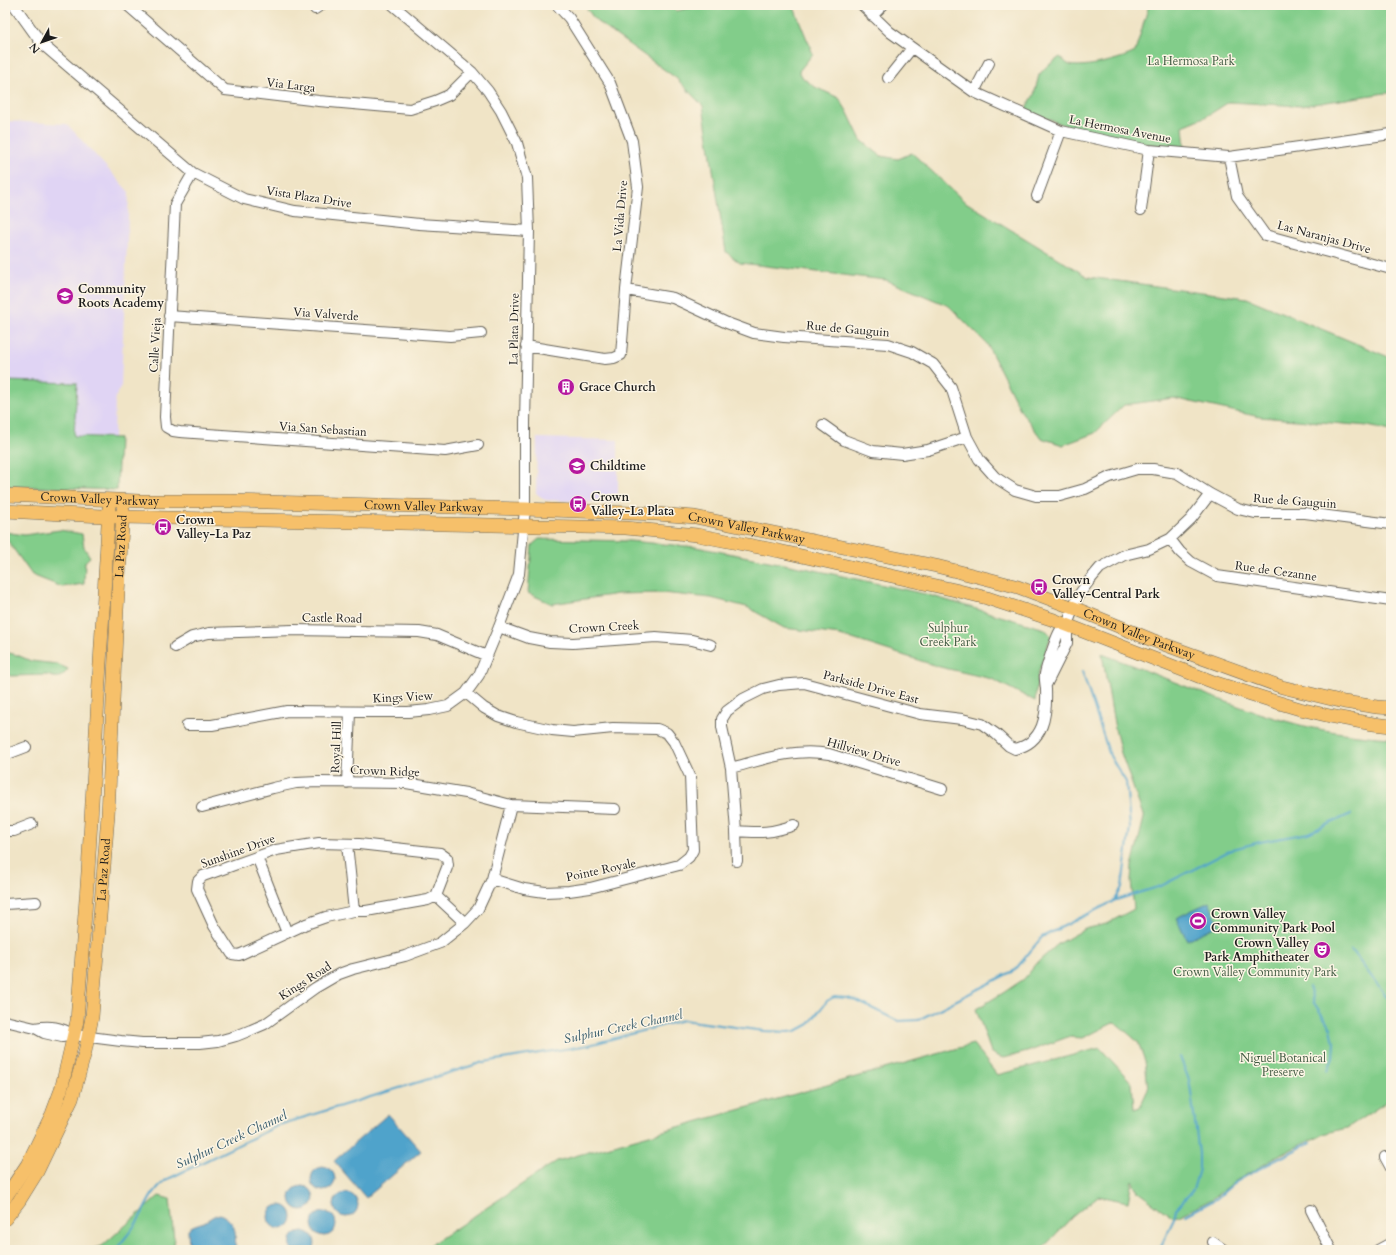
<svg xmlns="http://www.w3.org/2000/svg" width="1396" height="1255" font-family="Cardo,serif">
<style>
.built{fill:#e0d4f4}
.green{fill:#82cd8a;stroke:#4f7453}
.water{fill:#4fa3cb;stroke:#366074}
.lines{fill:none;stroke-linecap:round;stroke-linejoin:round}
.stream{stroke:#4fa3cb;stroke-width:2}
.minor-casing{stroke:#666258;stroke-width:12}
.major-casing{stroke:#666258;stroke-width:14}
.minor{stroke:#fff;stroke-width:10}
.major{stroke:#f6c06b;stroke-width:13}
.labels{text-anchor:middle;stroke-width:3;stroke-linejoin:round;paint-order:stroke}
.park-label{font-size:12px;fill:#405a42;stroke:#fcf5e5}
.street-label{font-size:12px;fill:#1c1c1c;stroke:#fcf5e5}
.poi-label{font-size:12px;font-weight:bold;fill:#1c1c1c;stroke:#fcf5e5;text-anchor:start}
.water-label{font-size:13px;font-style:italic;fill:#33596b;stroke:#fcf5e5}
</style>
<rect width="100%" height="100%" fill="#fcf5e5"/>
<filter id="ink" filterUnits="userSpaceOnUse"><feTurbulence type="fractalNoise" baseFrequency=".025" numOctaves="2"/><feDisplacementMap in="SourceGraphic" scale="8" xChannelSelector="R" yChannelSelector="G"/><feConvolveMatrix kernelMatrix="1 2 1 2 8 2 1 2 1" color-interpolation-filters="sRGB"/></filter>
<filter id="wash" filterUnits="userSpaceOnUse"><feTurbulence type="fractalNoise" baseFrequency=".012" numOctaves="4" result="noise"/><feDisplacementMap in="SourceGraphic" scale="16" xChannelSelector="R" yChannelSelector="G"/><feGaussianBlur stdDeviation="0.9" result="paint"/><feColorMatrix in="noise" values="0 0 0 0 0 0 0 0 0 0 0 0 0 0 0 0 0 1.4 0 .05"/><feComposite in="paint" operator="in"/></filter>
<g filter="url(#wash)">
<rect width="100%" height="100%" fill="#f0e4c6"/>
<path class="built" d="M5 121 67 124 129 192 121 386 115 398 114 437 74 436 76 383 5 381Z
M537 438 618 440V503L545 500 536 493Z"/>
<path class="green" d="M584 5H673L676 11 703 5H793L813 54 799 71 803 78 815 87 839 98 847 111 861 140 881 156 898 159 912 153 964 201 1088 277 1247 298 1391 358V431L1368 426 1260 417 1173 398 1124 405 1095 433 1063 445 1041 438 1021 411 987 344 949 306 886 280 740 263 726 252 703 106 676 78 596 21Z
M1149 5H1391V93H1385L1301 106 1229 102 1207 116 1183 126 1185 149 1123 141 1077 130 1025 110 1034 95 1039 75 1046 67 1060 57C1063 59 1066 64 1070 65 1083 69 1123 59 1135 52Z
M5 381 77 383 74 436 119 438 117 490 5 486Z
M60 530 82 534 84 547 90 557 85 562 84 584 62 587 32 575 5 537V532L24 535Z
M539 539 629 541 696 547 810 569 925 594 1045 629 1051 636 1038 674 1035 701 992 679 940 667 840 635 784 628 747 607 711 598 662 593 618 594 552 604 528 593 532 545Z
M5 652 17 655 31 661 57 664 68 669C62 678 58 679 47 675L11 676 8 675 5 665Z
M1102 654C1168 678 1232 708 1300 725 1330 732 1360 736 1391 738V1099L1347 1128 1323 1134 1284 1153 1237 1180 1212 1199 1179 1216 1172 1217 1138 1192 1132 1180 1128 1202 1098 1196 1072 1217 1041 1250H423L557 1161 973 1044 997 1075 1100 1048 1132 1083 1134 1109 1140 1107 1148 1089 1145 1061 1138 1042 1115 1022 1083 1038 1068 1037 1027 1052 1004 1058 997 1056 991 1052 976 1009 1003 993 1024 979 1039 961 1058 944 1085 929 1106 924 1134 909 1131 881 1132 866 1144 818 1121 753 1115 729Z
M159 1196 170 1199 175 1250H88L102 1246Z"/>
<path class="water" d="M1209 902 1219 925 1187 940 1176 918Z
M388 1114 421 1151 366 1198 334 1161Z
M311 1179a12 12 0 1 1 24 0a12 12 0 1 1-24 0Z
M290 1198a12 12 0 1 1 24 0a12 12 0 1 1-24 0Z
M334 1205a12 12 0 1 1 24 0a12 12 0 1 1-24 0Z
M268 1217a12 12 0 1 1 24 0a12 12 0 1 1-24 0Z
M312 1224a12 12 0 1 1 24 0a12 12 0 1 1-24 0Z
M220 1214C237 1222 236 1233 235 1250H189L188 1229C193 1225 198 1224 204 1222 210 1219 213 1215 220 1214Z
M301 1231C312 1231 318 1240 313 1250H292C288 1241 292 1233 301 1231Z"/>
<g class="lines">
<path class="stream" d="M1113 901 1161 886 1233 849 1260 842 1308 833 1351 814
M1351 950 1391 1002
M1309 987 1314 1003 1331 1028 1334 1043 1333 1057 1328 1071
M1186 1215 1216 1199 1233 1184 1255 1171 1311 1142
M116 1250C122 1241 129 1234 135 1225 147 1208 148 1194 166 1180L279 1125 484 1062 589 1045 683 1020 764 1031 788 1032 796 1031 809 1024 827 1001 834 997 847 998 855 1000 898 1021 918 1020 1015 970 1042 937 1112 902 1117 897 1122 887 1130 827 1126 782 1110 756 1082 671
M1159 1250 1174 1219 1176 1209 1193 1190 1199 1169V1153L1191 1092 1189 1080 1180 1057"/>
</g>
</g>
<g filter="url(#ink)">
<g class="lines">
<g class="minor-casing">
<path id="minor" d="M14 5 42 44 193 173 244 199 295 211 419 224 529 231
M127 5 225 90 319 101 410 109 435 101 449 95 472 72
M393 5 472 72 488 91 501 111 517 143 527 178 529 231 525 423V509L519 574 499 627 479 675 466 693
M862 5 890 32 974 92 1061 131 1149 150 1229 157 1391 134
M315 9 321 5
M872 16 883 5
M888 78 912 48
M974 92 989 63
M1229 157 1237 196 1265 235 1391 269
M193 173 175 204 165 417 166 427 173 431 180 432 445 451 478 445
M1037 196 1061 131
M1141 210 1149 150
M626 290 673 298 727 323 754 333 784 337 888 344 912 352 933 364 951 387 967 437 979 459 995 477 1015 490 1036 496H1060L1085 489 1110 477 1137 469H1153L1177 473 1210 494 1238 509 1255 513H1305L1391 524
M169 316 450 336 481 333
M526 346 605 359 614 358 621 355 626 290 638 187 632 141 610 83 569 18 557 5
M823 425 844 440 873 451 902 454 928 450 967 437
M1170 539 1180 552 1191 562 1217 576 1391 601
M499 627 529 638 550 642 573 643 656 637 692 640 711 645
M175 647 192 637 209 633 293 630 419 632 437 635 487 656
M1046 685 1067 643V625L1078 596 1089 581 1100 568 1124 555 1149 549 1170 539 1191 519 1210 494
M187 725H212L287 711 408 712 429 710 448 706 466 693 484 708 498 716 516 722 552 730 573 732 613 728 657 729 667 733 674 742 690 776 693 850 689 857 679 865 590 888 569 891 545 892 524 889 492 879
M5 755 26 747
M731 768C765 759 793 748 829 754L942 789
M347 783 350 712
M202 807 273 788 296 783 318 782 406 783 466 793 511 805 615 809
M5 831H14L32 824
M736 831C760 833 772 833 794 825
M347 844 354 911
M257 857 287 933
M737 861 736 831 731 768 722 727V719L727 711 743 699 763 689 779 685 804 683 920 714 962 719 982 724 996 734 1009 746 1015 749C1044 742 1047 715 1046 690 1046 685 1044 679 1045 674 1046 668 1057 634 1060 631 1061 628 1065 627 1067 625
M436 896 428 900 366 911H354L326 917 306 924 239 955 232 954 214 926 197 889 198 881 203 876 276 850 319 843 359 844 440 853 447 858 448 865 436 896 465 923
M5 904 36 902
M5 1021 35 1028 44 1033 62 1037 74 1035 121 1041 142 1043H200L218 1041 236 1036 251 1030 265 1024 315 988 339 974 353 969 405 956 440 943 465 923 478 909 492 879 511 805
M35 1028C50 1025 61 1027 74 1035
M1385 1157 1391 1168
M1311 1210 1331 1250
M1213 1242 1224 1250
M1378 1250 1391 1243"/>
</g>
<g class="major-casing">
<g id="major">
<path id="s1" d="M5 495 139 501H232L525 509 656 514 695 517 936 566 992 580 1018 587 1074 608 1152 640 1282 687 1344 702 1377 707 1391 708"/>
<path d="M5 511 122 517 626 528 697 535 779 551 955 590 987 598 1054 620 1216 683 1273 701 1300 709 1330 716 1373 724 1391 726"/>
<path d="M5 1198 27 1165 52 1114 61 1090 77 1021 88 872 109 507"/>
<path id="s2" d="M5 1219 19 1201 37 1172 72 1099 85 1052 92 1017 108 815 117 610 123 510"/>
</g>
</g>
<use href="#minor" class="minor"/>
<use href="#major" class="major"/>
</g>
</g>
<defs>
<g id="school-disc" transform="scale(0.9)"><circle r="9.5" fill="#b5179e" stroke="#fcf5e5"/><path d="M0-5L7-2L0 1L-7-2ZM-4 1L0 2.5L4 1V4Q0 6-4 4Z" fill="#fff"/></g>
<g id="building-disc" transform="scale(0.9)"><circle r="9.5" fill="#b5179e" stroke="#fcf5e5"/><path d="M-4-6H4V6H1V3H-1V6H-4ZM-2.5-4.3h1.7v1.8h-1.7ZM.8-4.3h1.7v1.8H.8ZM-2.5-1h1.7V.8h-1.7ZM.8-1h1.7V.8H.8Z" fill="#fff"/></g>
<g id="bus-disc" transform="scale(0.9)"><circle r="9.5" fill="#b5179e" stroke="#fcf5e5"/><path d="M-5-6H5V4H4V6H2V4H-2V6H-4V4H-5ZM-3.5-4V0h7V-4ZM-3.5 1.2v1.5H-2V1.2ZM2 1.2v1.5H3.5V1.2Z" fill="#fff"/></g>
<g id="stadium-disc" transform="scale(0.9)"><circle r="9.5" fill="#b5179e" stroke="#fcf5e5"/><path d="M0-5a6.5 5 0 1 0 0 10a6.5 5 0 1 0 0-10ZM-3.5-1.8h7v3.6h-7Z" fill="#fff"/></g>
<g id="theatre-disc" transform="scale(0.9)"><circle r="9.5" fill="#b5179e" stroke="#fcf5e5"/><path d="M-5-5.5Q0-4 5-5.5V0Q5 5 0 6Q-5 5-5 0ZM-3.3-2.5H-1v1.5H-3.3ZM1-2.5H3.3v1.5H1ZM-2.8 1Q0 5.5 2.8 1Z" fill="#fff"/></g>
</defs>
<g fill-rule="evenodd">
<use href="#school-disc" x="65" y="296"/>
<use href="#building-disc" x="566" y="387"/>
<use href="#school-disc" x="577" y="466"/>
<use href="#bus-disc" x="578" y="504"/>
<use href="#bus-disc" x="163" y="527"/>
<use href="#bus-disc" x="1039" y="587"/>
<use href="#stadium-disc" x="1198" y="921"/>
<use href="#theatre-disc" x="1322" y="950"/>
</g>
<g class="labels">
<g class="park-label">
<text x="1191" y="65">La Hermosa Park</text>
<text x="948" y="632">Sulphur<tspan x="948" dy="14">Creek Park</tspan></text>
<text x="1255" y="976">Crown Valley Community Park</text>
<text x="1283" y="1062">Niguel Botanical<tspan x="1283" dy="14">Preserve</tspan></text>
</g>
<g class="street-label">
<text transform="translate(291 85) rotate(7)" y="4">Via Larga</text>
<text transform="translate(1120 129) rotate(11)" y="4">La Hermosa Avenue</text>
<text transform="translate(309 197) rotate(9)" y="4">Vista Plaza Drive</text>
<text transform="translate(620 216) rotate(-85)" y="4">La Vida Drive</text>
<text transform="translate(1324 237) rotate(15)" y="4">Las Naranjas Drive</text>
<text transform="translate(326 314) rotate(4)" y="4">Via Valverde</text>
<text transform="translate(514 329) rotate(-89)" y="4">La Plata Drive</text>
<text transform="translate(848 329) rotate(5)" y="4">Rue de Gauguin</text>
<text transform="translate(155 345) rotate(-87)" y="4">Calle Vieja</text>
<text transform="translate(323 429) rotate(4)" y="4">Via San Sebastian</text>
<text dy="4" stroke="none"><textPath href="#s1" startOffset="95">Crown Valley Parkway</textPath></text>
<text transform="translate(1295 501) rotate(4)" y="4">Rue de Gauguin</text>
<text dy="4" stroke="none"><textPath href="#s1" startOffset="419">Crown Valley Parkway</textPath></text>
<text dy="4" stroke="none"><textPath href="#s1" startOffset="743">Crown Valley Parkway</textPath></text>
<text dy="4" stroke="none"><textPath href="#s2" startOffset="694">La Paz Road</textPath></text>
<text transform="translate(1276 571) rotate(8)" y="4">Rue de Cezanne</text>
<text transform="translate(332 618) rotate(1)" y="4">Castle Road</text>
<text transform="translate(604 627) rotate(-3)" y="4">Crown Creek</text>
<text dy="4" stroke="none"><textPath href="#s1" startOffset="1151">Crown Valley Parkway</textPath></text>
<text transform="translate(871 687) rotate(15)" y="4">Parkside Drive East</text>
<text transform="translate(403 697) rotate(-3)" y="4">Kings View</text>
<text transform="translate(336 747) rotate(-88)" y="4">Royal Hill</text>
<text transform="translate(864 752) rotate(16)" y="4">Hillview Drive</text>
<text transform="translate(385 771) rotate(2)" y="4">Crown Ridge</text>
<text transform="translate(238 851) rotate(-20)" y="4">Sunshine Drive</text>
<text dy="4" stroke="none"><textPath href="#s2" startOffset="370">La Paz Road</textPath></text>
<text transform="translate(601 870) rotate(-12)" y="4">Pointe Royale</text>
<text transform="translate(305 981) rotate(-33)" y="4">Kings Road</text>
</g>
<g class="poi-label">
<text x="78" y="293">Community<tspan x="78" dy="14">Roots Academy</tspan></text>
<text x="579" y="391">Grace Church</text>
<text x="590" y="470">Childtime</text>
<text x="591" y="501">Crown<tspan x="591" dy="14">Valley-La Plata</tspan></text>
<text x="176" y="524">Crown<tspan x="176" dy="14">Valley-La Paz</tspan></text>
<text x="1052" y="584">Crown<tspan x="1052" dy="14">Valley-Central Park</tspan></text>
<text x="1211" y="918">Crown Valley<tspan x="1211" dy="14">Community Park Pool</tspan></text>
<text x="1309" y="947" text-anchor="end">Crown Valley<tspan x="1309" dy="14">Park Amphitheater</tspan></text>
</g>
<g class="water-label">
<text transform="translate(623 1026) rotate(-12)" y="5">Sulphur Creek Channel</text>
<text transform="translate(231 1139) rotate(-25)" y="5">Sulphur Creek Channel</text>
</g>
</g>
<rect width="1396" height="1255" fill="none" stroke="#fcf5e5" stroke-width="20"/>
<g transform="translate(42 42) rotate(230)" stroke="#fcf5e5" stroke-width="3" paint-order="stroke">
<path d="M0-3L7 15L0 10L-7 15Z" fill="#1c1c1c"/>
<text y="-6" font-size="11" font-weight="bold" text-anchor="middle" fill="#1c1c1c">N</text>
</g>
</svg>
